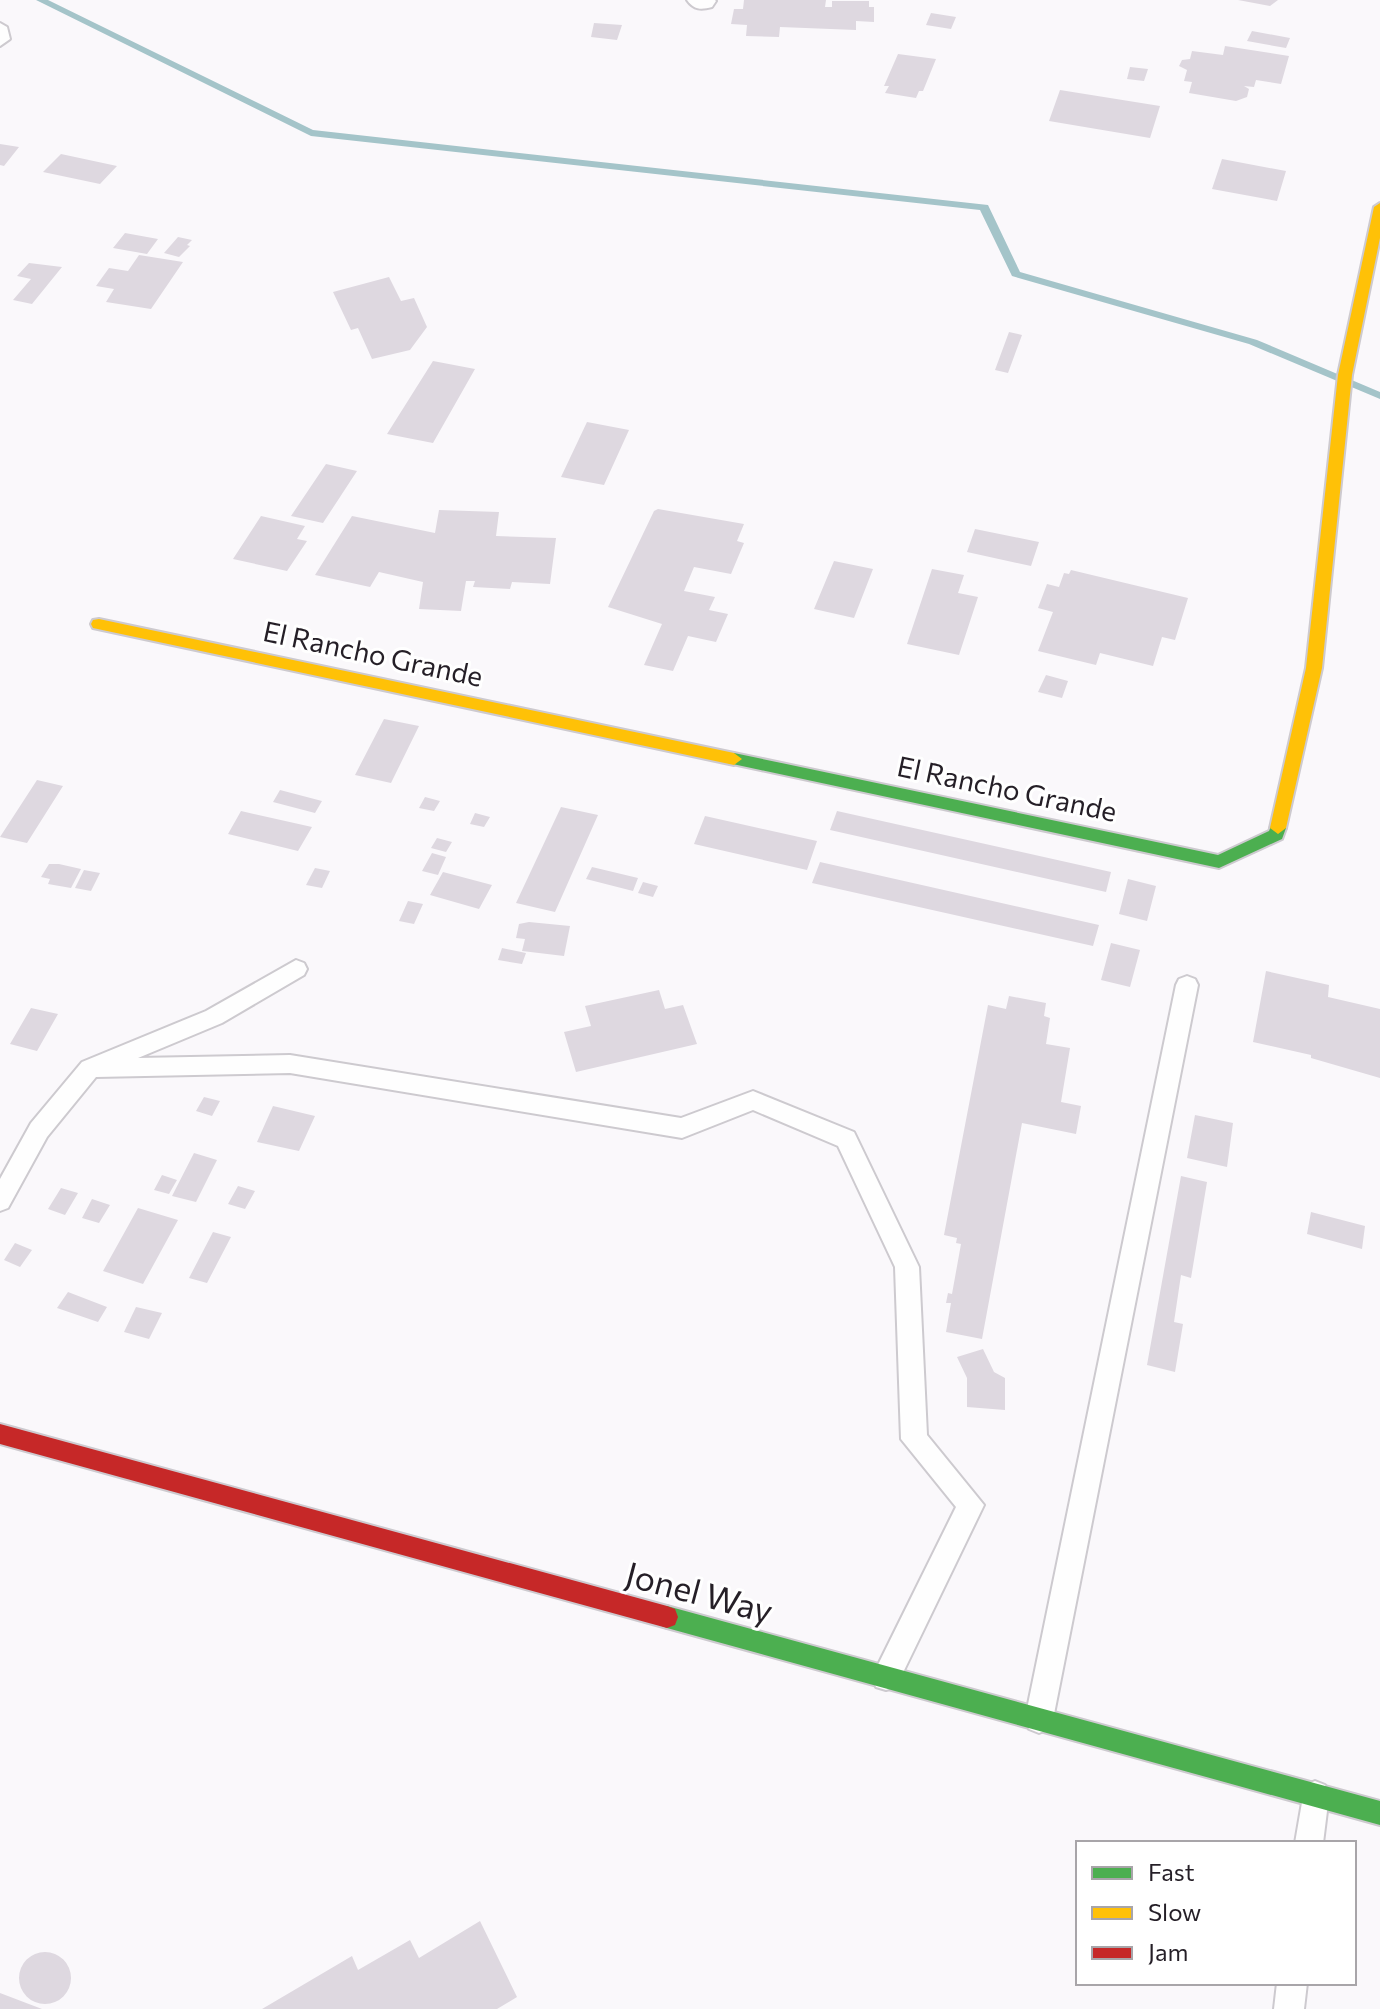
<svg xmlns="http://www.w3.org/2000/svg" width="1380" height="2009" font-family="Commissioner,sans-serif">
<style>
.lines{fill:none;stroke-linecap:round;stroke-linejoin:round}
.stream{fill:#a4c4c9;fill-rule:evenodd}
.building{fill:#ded8e0}
.lane-casing{stroke:#cdcacf;stroke-width:4}
.street-casing{stroke:#cdcacf;stroke-width:4}
.fast-casing{stroke:#cdcacf;stroke-width:4}
.slow-casing{stroke:#cdcacf;stroke-width:4}
.jam-casing{stroke:#cdcacf;stroke-width:4}
.lane{fill:#fefefe;fill-rule:evenodd}
.street{fill:#fefefe;fill-rule:evenodd}
.fast{fill:#4caf50;fill-rule:evenodd}
.slow{fill:#ffc107;fill-rule:evenodd}
.jam{fill:#c62828;fill-rule:evenodd}
.labels{text-anchor:middle;stroke-width:6;stroke-linejoin:round;paint-order:stroke}
.street-label{font-size:28px;fill:#251f27;stroke:#fff}
.near-street-label{font-size:34px;fill:#251f27;stroke:#fff}
</style>
<rect width="100%" height="100%" fill="#faf8fb"/>
<g class="lines">
<path class="stream" d="M36 0H48L313 130 988 205 1020 272 1257 340 1380 392V399L1249 344 1012 276 980 210 311 136Z"/>
</g>
<path class="building" d="M744 0H826L825 7H832V1H869V7H874V22L856 21V30L780 27 779 37 746 36 747 25 731 24 734 9H743Z
M1238 0H1278L1270 6Z
M931 13 956 17 951 29 926 25Z
M594 23 622 25 617 40 591 37Z
M1252 31 1290 38 1286 48 1247 41Z
M1225 46 1289 56 1281 84 1256 80 1254 87 1244 86 1249 89 1247 97 1236 101 1189 93 1192 82 1184 81 1187 70 1179 66 1182 60 1190 59 1192 51 1223 55Z
M898 54 936 59 923 91H919L916 98 885 93 889 86H884Z
M1130 67 1148 69 1144 81 1127 79Z
M1060 90 1160 106 1150 138 1049 121Z
M0 144 19 147 4 166 0 165Z
M61 154 117 166 100 184 43 172Z
M1222 159 1286 171 1277 201 1212 189Z
M125 233 158 239 147 254 113 248Z
M178 237 192 240 187 245 190 246 179 257 164 253Z
M139 255 183 262 151 309 106 302 114 289 96 286 109 268 128 271Z
M29 263 62 267 32 304 13 300 31 279 17 276Z
M389 277 401 301 414 298 427 327 410 350 372 359 358 328 351 330 333 292Z
M1009 332 1022 335 1008 373 995 370Z
M433 361 475 369 433 443 387 434Z
M587 422 629 430 604 485 561 477Z
M326 464 357 471 323 523 291 516Z
M658 509 744 524 737 541 744 543 731 574 694 567 684 591 715 597 709 610 728 614 716 642 688 636 673 671 644 665 662 624 608 607 654 511Z
M439 510 499 512 496 536 556 538 550 584 512 582 510 589 473 587 475 581H466L461 611 419 609 423 582 379 572 370 587 315 575 352 516 435 533Z
M261 516 305 526 297 539 307 541 287 571 233 559Z
M975 529 1039 542 1031 566 967 552Z
M834 561 873 569 854 618 814 609Z
M932 569 964 575 958 593 978 597 959 655 907 644Z
M1071 570 1188 598 1175 640 1162 637 1153 666 1100 653 1096 665 1038 651 1053 612 1038 608 1047 584 1059 587 1064 573 1069 574Z
M1046 675 1068 681 1062 698 1038 692Z
M384 719 419 726 391 783 355 775Z
M37 780 63 786 27 843 0 837Z
M280 790 322 801 315 813 273 802Z
M425 797 440 801 434 811 419 808Z
M561 807 598 815 555 912 516 903Z
M241 811 312 827 298 851 228 834Z
M837 811 1111 872 1106 892 830 830Z
M475 813 490 817 484 827 470 824Z
M705 816 817 841 807 870 694 844Z
M437 838 452 842 446 852 431 848Z
M432 853 446 857 438 875 422 871Z
M820 862 1099 925 1093 946 812 883Z
M49 864H59L81 869 71 888 48 884 50 879 41 877Z
M592 867 638 878 633 891 586 879Z
M315 868 330 871 322 888 306 885Z
M84 870 100 873 91 891 75 888Z
M443 872 492 885 479 909 430 895Z
M1128 879 1156 886 1147 921 1119 914Z
M643 882 658 886 653 897 638 893Z
M408 901 423 904 414 924 399 921Z
M529 922 570 926 564 956 522 951 525 939 516 938 519 924Z
M1111 943 1140 950 1130 987 1101 980Z
M502 948 526 953 522 964 498 960Z
M1266 971 1329 985 1328 997 1380 1009V1078L1311 1058V1055L1253 1042Z
M659 990 665 1009 683 1005 697 1044 576 1072 564 1032 591 1026 585 1006Z
M1009 996 1046 1003 1044 1016 1050 1018 1046 1044 1070 1048 1061 1102 1081 1106 1076 1134 1022 1123 982 1339 946 1332 951 1303H946L948 1293 952 1294 961 1244 956 1243 957 1238 944 1235 988 1005 1006 1009Z
M31 1008 58 1014 37 1051 10 1044Z
M204 1097 220 1101 212 1116 196 1111Z
M273 1106 315 1116 299 1151 257 1142Z
M1195 1115 1233 1123 1227 1167 1187 1158Z
M194 1153 217 1160 196 1202 172 1196Z
M162 1175 177 1180 169 1194 154 1190Z
M1181 1176 1207 1182 1191 1278 1181 1275 1174 1322 1183 1324 1175 1372 1147 1365Z
M238 1186 255 1191 245 1209 228 1204Z
M61 1188 78 1193 65 1215 48 1209Z
M92 1199 110 1205 99 1223 82 1218Z
M138 1208 178 1220 143 1284 103 1271Z
M1311 1212 1365 1226 1362 1249 1307 1234Z
M213 1232 231 1237 207 1283 189 1278Z
M15 1243 32 1250 20 1267 4 1260Z
M68 1292 107 1307 98 1322 57 1308Z
M136 1307 162 1313 149 1339 124 1332Z
M983 1349 994 1372 1005 1378V1410L967 1407V1378L957 1357Z
M480 1921 517 1997 497 2009H262L352 1956 358 1970 410 1940 419 1958Z
M19 1978a26 26 0 1 1 52 0a26 26 0 1 1-52 0Z
M0 1993 42 2009H0Z"/>
<g class="lines">
<g class="lane-casing">
<path id="lane" d="M0 23 7 27 10 39 0 46Z
M296 960 304 963 307 969 304 975 222 1023 138 1058 290 1055 681 1118 753 1091 854 1132 919 1267 927 1435 984 1505 896 1687 886 1690 876 1687 872 1677 956 1507 901 1439 895 1267 838 1146 753 1110 682 1138 290 1073 96 1077 47 1137 8 1208 0 1211V1179L31 1123 82 1062 206 1011Z
M1187 976 1195 979 1198 985 1053 1719 1049 1729 1039 1733 1029 1729 1025 1719 1176 985 1179 979Z
M1315 1781 1325 1785 1329 1795 1323 1843H1295L1305 1785Z
M1277 1983H1307L1304 2009H1274Z"/>
</g>
<g class="street-casing">
<path id="street" d="M687 0H715L716 1 712 7C701 10 694 10 687 0Z"/>
</g>
<g class="fast-casing">
<path id="fast" d="M734 753 1218 855 1269 831 1272 824H1284L1286 828 1282 839 1219 868 728 763 726 759 728 755Z
M667 1606 1380 1801V1825L667 1628 659 1625 656 1617 659 1609Z"/>
</g>
<g class="slow-casing">
<path id="slow" d="M1380 203V238L1352 375 1322 668 1286 828 1278 834 1270 828 1306 668 1338 375 1374 207Z
M99 619 734 753 742 759 734 765 93 628 91 624 93 620Z"/>
</g>
<g class="jam-casing">
<path id="jam" d="M0 1424 667 1606 675 1609 678 1617 675 1625 667 1628 0 1444Z"/>
</g>
<use href="#lane" class="lane"/>
<use href="#street" class="street"/>
<use href="#fast" class="fast"/>
<use href="#slow" class="slow"/>
<use href="#jam" class="jam"/>
</g>
<g class="labels">
<g class="street-label">
<text transform="translate(373 654) rotate(12)" y="10">El Rancho Grande</text>
<text transform="translate(1007 789) rotate(12)" y="10">El Rancho Grande</text>
</g>
<g class="near-street-label">
<text transform="translate(699 1593) rotate(15)" y="12">Jonel Way</text>
</g>
</g>
<rect x="1076" y="1841" width="280" height="144" fill="#ffffff" stroke="#a8a5a9" stroke-width="2"/>
<rect x="1092" y="1867" width="40" height="12" fill="#4caf50" stroke="#a8a5a9" stroke-width="2"/>
<text x="1148" y="1881" font-size="24" fill="#251f27">Fast</text>
<rect x="1092" y="1907" width="40" height="12" fill="#ffc107" stroke="#a8a5a9" stroke-width="2"/>
<text x="1148" y="1921" font-size="24" fill="#251f27">Slow</text>
<rect x="1092" y="1947" width="40" height="12" fill="#c62828" stroke="#a8a5a9" stroke-width="2"/>
<text x="1148" y="1961" font-size="24" fill="#251f27">Jam</text>
</svg>
